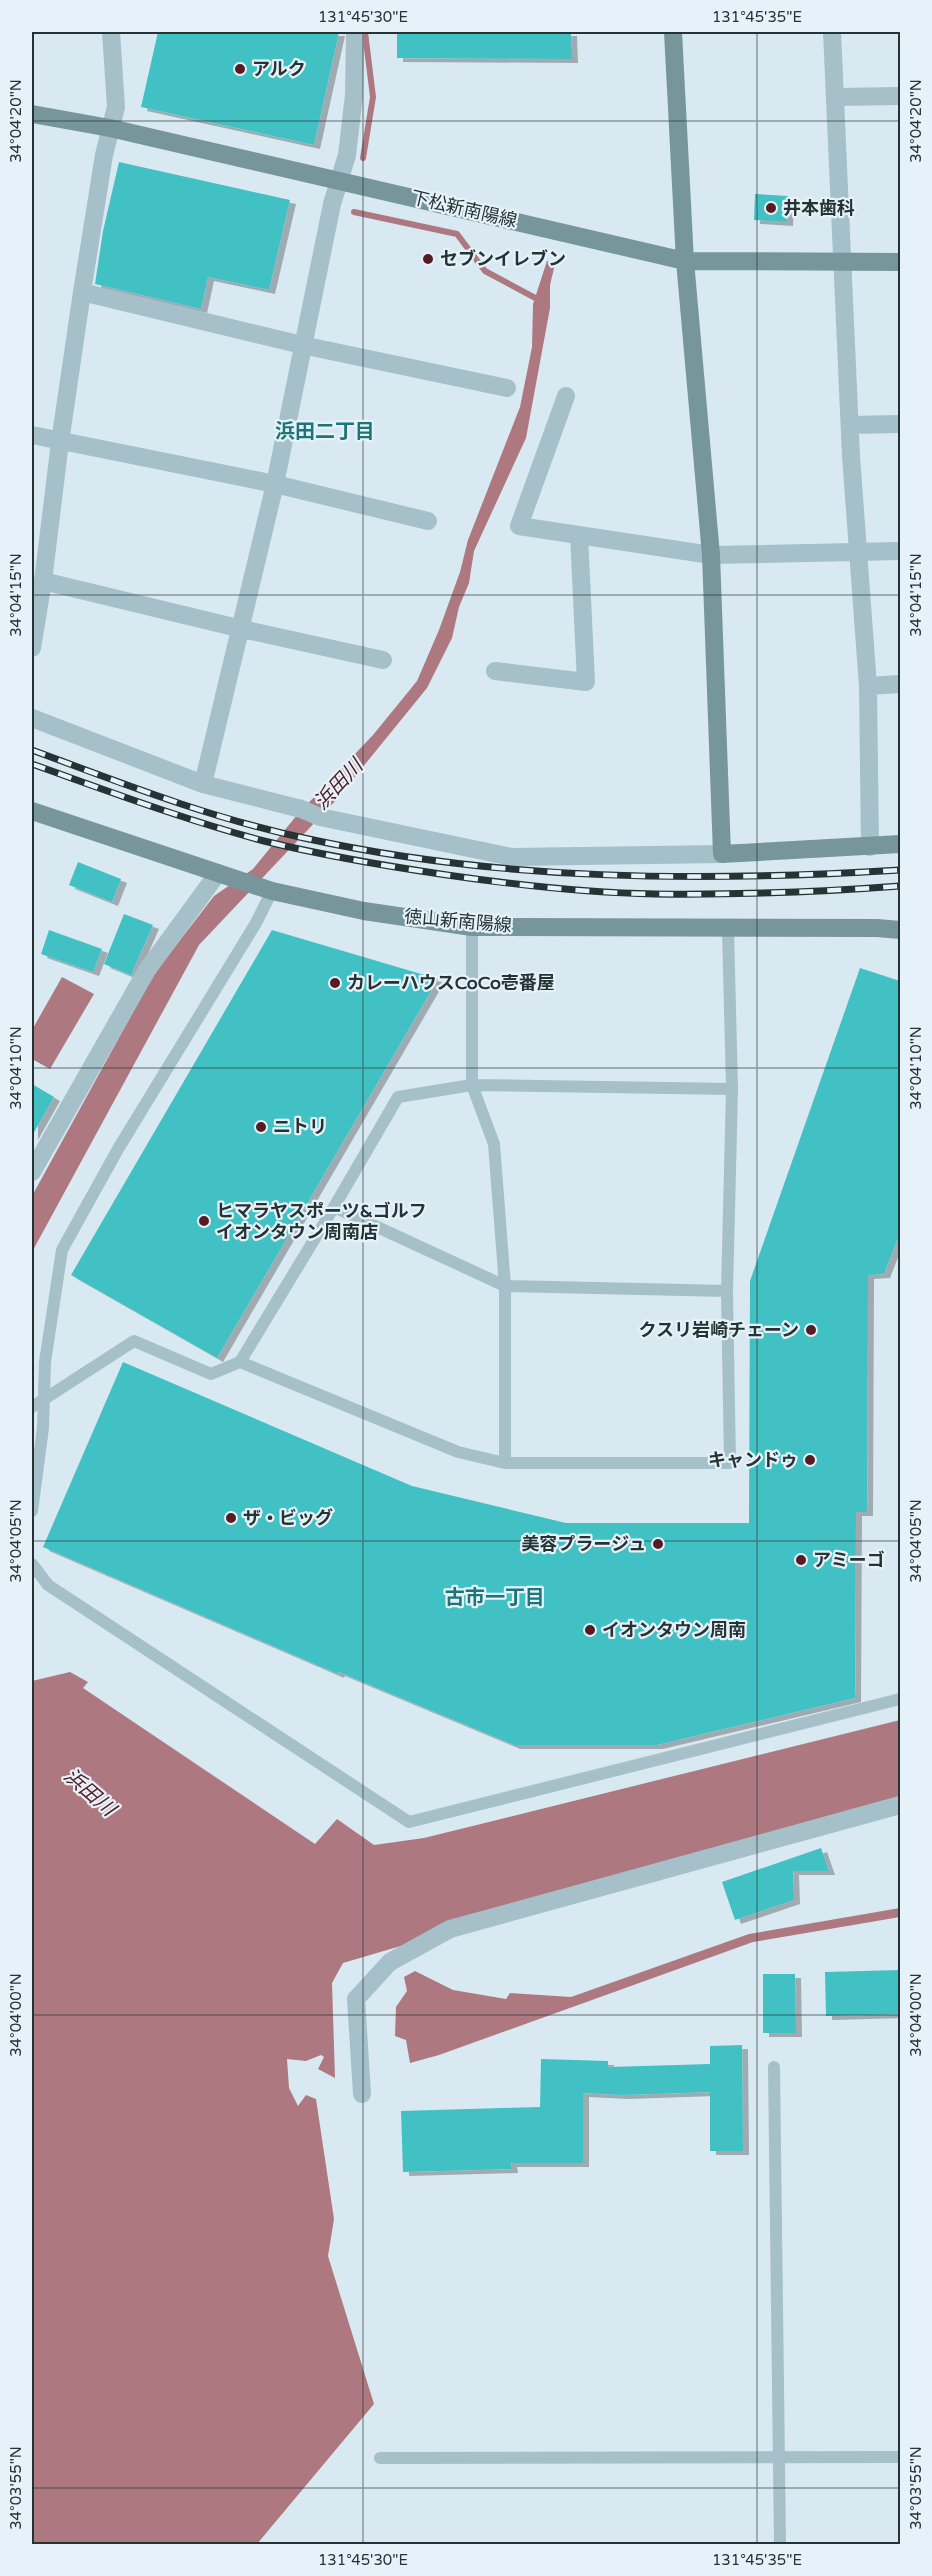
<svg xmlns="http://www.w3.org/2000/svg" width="932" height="2576" font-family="'Varela Round','Noto Sans JP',sans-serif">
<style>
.water{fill:#ae7881}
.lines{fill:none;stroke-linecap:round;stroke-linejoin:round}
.stream{stroke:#ae7881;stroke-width:6}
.building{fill:#42c1c5;filter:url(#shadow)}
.lane{stroke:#a5c0c9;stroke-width:12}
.street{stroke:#a5c0c9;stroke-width:18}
.secondary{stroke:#76969c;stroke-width:18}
.rail-casing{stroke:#263334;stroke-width:7}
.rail{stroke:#e5f2f9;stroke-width:4.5;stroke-dasharray:14;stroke-linecap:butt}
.ticks{fill:none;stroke:#263334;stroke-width:1.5;stroke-opacity:0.45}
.poi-dot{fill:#551c24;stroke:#e5f2f9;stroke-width:2}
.labels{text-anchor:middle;stroke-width:4.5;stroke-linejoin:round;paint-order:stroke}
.poi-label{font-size:18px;font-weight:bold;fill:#263334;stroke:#e5f2f9;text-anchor:start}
.street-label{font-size:18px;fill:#263334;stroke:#e5f2f9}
.neighbourhood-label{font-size:20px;font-weight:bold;fill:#1e7578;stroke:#e5f2f9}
.water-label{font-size:20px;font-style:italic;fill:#551c24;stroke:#e5f2f9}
.neatline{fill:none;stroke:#263334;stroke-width:2}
.ticks-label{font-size:15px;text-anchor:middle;fill:#263334}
</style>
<defs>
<filter id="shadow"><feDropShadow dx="6" dy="4" stdDeviation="0" flood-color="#0004"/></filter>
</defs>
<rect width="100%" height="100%" fill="#d9e9f1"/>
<path class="water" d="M547 261 555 264 550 285V308L526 438 474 551 469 583 459 607 452 638 427 688 336 800 199 945 32 1252V1196L154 974 214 896 253 869 297 815 373 735 417 681 439 630 460 572 468 540 520 407 532 347 533 304Z
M62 977 94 994 50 1069 32 1059V1030Z
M70 1672 88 1682 83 1688 315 1844 337 1819 374 1845 424 1838 900 1720V1799L343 1963 332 1983 335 2078 318 2069 324 2057 321 2055 306 2061 287 2059 289 2088 298 2106 306 2095 316 2099 334 2219 328 2256 374 2404 257 2544H32V1681Z
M900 1908V1917L753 1942 439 2055 410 2063 406 2040 395 2036 396 2007 407 1991 404 1977 415 1971 453 1990 506 1999 510 1993 571 1997 749 1934Z"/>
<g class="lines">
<path class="stream" d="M363 158 373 97 365 32
M354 212 457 234 485 271 541 301"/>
</g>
<path class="building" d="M158 32H339L314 145 141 107Z
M397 32H571L572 59 397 58Z
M119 162 290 200 269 290 208 277 201 309 95 284 103 231Z
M755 194 788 196 787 222 754 220Z
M78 862 121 879 112 902 69 885Z
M124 914 153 925 131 975 104 964Z
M49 930 102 949 93 972 41 954Z
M272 930 438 979 217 1358 71 1275Z
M860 968 900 981V1233L884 1274 868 1275 867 1512H856L855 1698 657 1745H514L339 1672 338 1674 43 1547 123 1362 412 1486 566 1523H749L750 1281Z
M32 1084 54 1097 32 1136Z
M821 1848 829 1871H793L794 1900 735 1920 722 1882Z
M900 1970V2014L826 2016 825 1972Z
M763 1974H795L796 2033H763Z
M742 2045 743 2151H710V2092L622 2095 583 2093V2163H511L512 2169 403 2172 401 2111 540 2107 541 2059 608 2061V2067L710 2064V2046Z"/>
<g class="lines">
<path class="lane" d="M472 927V1085L494 1144 505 1286V1463
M334 1207 505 1286 727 1291
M240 1362 458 1452 505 1463H730L727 1291 732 1089 728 929
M32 1407 134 1341 211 1374 240 1362 334 1207 398 1097 472 1085 732 1089
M32 1511 43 1428 45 1362 62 1250 118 1149 256 923 272 891
M32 1564 48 1585 409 1822 900 1699
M774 2067 780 2544
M380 2458 900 2457"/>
<path class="street" d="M832 32 851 456 868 686 870 847
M837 97 900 96
M82 292 302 345 507 388
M566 396 519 526 711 555 900 551
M850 425 900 424
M32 435 275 484 428 521
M43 581 242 629 383 660
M32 648 43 581 60 442 82 292 104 155 116 107 111 32
M495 671 586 682 579 535
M868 686 900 684
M32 718 203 784 301 809
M203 784 275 484 332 204 347 155 354 95 355 32
M299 808 320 817 512 857 722 854
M32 1172 147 970 218 873
M362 2094 356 1999 390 1962 450 1929 900 1805"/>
<path class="secondary" d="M673 32 685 261 711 555 722 854 900 844
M32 114 110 128 685 261 900 262
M32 811 272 891 364 911 472 927 877 928 900 930"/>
<g class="rail-casing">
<path id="rail" d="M32 750C121 783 210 818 304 838 500 881 701 882 900 870
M32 764C108 791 185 820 264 841 325 856 386 866 447 875 516 885 586 893 655 894 737 895 819 892 900 886"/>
</g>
<use href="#rail" class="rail"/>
</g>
<path class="ticks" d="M363 32V2544M757 32V2544M32 121H900M32 595H900M32 1068H900M32 1541H900M32 2015H900M32 2488H900"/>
<g class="poi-dot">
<circle cx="240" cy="69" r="6"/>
<circle cx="771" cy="208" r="6"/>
<circle cx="428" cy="259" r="6"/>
<circle cx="335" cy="983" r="6"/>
<circle cx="261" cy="1127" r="6"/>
<circle cx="204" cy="1221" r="6"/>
<circle cx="811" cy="1330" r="6"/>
<circle cx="810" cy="1460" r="6"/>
<circle cx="231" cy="1518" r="6"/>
<circle cx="658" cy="1544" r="6"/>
<circle cx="801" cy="1560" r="6"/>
<circle cx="590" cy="1630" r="6"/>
</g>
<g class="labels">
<g class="poi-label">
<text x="252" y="75">アルク</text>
<text x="783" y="214">井本歯科</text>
<text x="440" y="265">セブンイレブン</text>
<text x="347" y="989">カレーハウスCoCo壱番屋</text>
<text x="273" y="1133">ニトリ</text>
<text x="216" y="1217">ヒマラヤスポーツ&amp;ゴルフ<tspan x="216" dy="21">イオンタウン周南店</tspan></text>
<text x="799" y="1336" text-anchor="end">クスリ岩崎チェーン</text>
<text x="798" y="1466" text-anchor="end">キャンドゥ</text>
<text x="243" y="1524">ザ・ビッグ</text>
<text x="646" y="1550" text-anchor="end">美容プラージュ</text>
<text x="813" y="1566">アミーゴ</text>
<text x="602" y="1636">イオンタウン周南</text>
</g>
<g class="street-label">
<text transform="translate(464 209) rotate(13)" y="6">下松新南陽線</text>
<text transform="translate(458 921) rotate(5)" y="6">徳山新南陽線</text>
</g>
<g class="neighbourhood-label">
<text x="325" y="438">浜田二丁目</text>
<text x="495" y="1604">古市一丁目</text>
</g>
<g class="water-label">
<text transform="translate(338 784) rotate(-47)" y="7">浜田川</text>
<text transform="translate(90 1792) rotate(41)" y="7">浜田川</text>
</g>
</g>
<rect width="932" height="2576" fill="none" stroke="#e5f2f9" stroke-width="66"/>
<rect x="33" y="33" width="866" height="2510" class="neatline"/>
<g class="ticks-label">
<text x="363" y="22">131°45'30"E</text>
<text x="757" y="22">131°45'35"E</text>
<text transform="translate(16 121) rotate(-90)" y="5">34°04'20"N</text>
<text transform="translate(916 121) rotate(-90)" y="5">34°04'20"N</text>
<text transform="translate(16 595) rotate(-90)" y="5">34°04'15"N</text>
<text transform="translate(916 595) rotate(-90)" y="5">34°04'15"N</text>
<text transform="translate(16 1068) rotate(-90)" y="5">34°04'10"N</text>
<text transform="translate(916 1068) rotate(-90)" y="5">34°04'10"N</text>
<text transform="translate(16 1541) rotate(-90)" y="5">34°04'05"N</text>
<text transform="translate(916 1541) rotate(-90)" y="5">34°04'05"N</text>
<text transform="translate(16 2015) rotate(-90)" y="5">34°04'00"N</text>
<text transform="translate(916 2015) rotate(-90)" y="5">34°04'00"N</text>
<text transform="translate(16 2488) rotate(-90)" y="5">34°03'55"N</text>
<text transform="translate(916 2488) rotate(-90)" y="5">34°03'55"N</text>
<text x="363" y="2565">131°45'30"E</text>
<text x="757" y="2565">131°45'35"E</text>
</g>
</svg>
